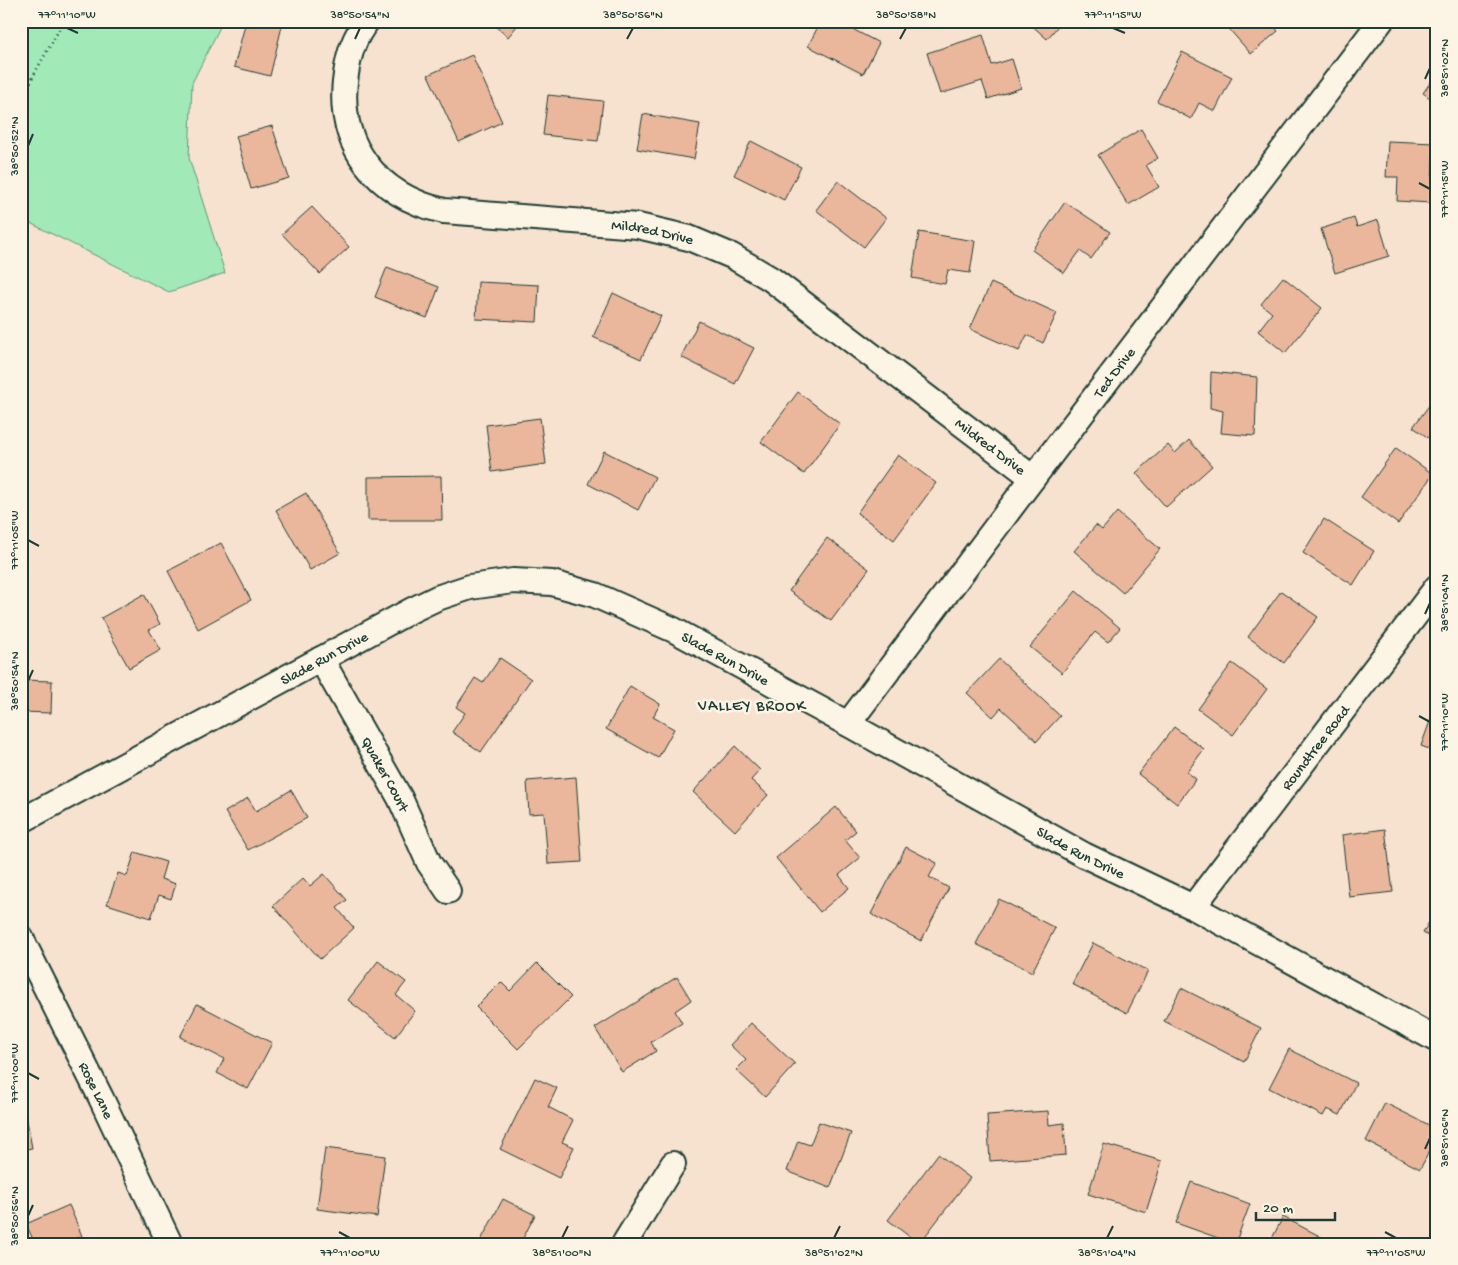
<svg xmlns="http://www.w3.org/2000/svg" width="1458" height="1265" font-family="'Gochi Hand',sans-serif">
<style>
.green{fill:#a1eab8;stroke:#609476}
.building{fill:#eab79c;stroke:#1f3d34}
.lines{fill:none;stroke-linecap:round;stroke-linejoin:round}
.minor-casing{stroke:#1f3d34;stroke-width:28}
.path{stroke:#1f3d34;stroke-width:3;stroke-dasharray:1 4;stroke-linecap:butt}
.minor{stroke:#fcf5e5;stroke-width:24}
.ticks{fill:none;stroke:#1f3d34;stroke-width:2}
.labels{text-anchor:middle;stroke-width:5;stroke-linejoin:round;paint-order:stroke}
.street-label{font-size:15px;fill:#1f3d34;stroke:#fcf5e5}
.neighbourhood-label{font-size:16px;letter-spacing:1px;fill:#1f3d34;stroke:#fcf5e5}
.neatline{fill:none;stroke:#1f3d34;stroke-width:2}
.ticks-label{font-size:12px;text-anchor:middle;fill:#1f3d34}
</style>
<rect width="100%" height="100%" fill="#f7e2cf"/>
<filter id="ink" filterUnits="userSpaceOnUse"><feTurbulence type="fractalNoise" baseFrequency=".02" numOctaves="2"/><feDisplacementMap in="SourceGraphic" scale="10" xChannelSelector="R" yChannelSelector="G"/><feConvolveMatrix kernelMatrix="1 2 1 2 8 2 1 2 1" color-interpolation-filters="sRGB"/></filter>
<g filter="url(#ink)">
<path class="green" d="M21 21H223L192 83 189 158 225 273 169 292 28 222 21 232Z"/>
<path class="building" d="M246 21 283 22 270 76 234 67Z
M489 21H521L508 37Z
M821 21H837L879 43 863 74 808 46Z
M1027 21H1062L1047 39Z
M1222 21H1269L1278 31 1251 54Z
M983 35 992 65 1012 59 1021 88 988 99 982 81 940 94 927 53Z
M1182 52 1232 77 1215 111 1199 103 1191 119 1157 101Z
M472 55 502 122 459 142 428 75Z
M1437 73V103L1423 93Z
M548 95 603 101 598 141 543 135Z
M643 114 700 124 694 159 637 149Z
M272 126 289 178 251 189 236 136Z
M1141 129 1158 158 1146 165 1159 187 1128 205 1098 155Z
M751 141 801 167 784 200 734 175Z
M1388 141 1434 143 1431 203 1397 201 1398 177H1386Z
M838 181 886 218 864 247 816 210Z
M1065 202 1110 232 1091 259 1080 251 1064 273 1032 250Z
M312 207 349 247 320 274 282 234Z
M1354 218 1357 227 1378 220 1389 256 1335 273 1321 229Z
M919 232 975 241 970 273 948 270 945 284 912 278Z
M387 267 439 287 427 318 375 297Z
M1283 277 1322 308 1285 353 1258 331 1272 313 1261 304Z
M478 282 539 285 537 322 476 319Z
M991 283 1057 313 1043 343 1027 335 1019 351 970 329Z
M613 293 661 316 641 359 593 337Z
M699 321 754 348 735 384 681 357Z
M1211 372 1257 377 1255 436 1221 433 1223 411 1210 408Z
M798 392 840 424 804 474 761 442Z
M1437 395V444L1413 427Z
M540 418 546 464 492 472 486 425Z
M1189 440 1212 466 1166 507 1136 473 1168 445 1175 453Z
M1396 448 1433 474 1398 524 1361 497Z
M604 451 655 477 638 510 588 484Z
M898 455 936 483 894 540 857 513Z
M441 476 442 520H368V477Z
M306 493 340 553 310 570 276 510Z
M1117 512 1160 549 1123 593 1074 551 1096 525 1102 530Z
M1324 519 1374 551 1353 585 1303 553Z
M827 538 869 569 831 621 789 591Z
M221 543 251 600 198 629 168 571Z
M1076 591 1120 628 1108 642 1095 632 1062 673 1030 647Z
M1281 591 1318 617 1284 663 1248 637Z
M144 594 160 624 149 630 161 650 129 668 101 618Z
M500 658 531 679 481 752 452 732 465 713 456 707 475 678 483 683Z
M999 659 1060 716 1037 741 1001 708 993 717 967 693Z
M1232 663 1267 689 1233 735 1198 709Z
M21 680 52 681 51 713 21 712Z
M630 686 660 704 653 717 674 729 658 758 606 729Z
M1437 702V752L1421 746Z
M1174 727 1204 749 1187 772 1196 779 1177 804 1138 774Z
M735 746 760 770 751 780 768 795 735 831 693 792Z
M576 777 582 862 548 864 544 813 529 814 527 781Z
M291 790 307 818 248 850 225 812 248 798 256 811Z
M836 807 856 831 845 840 860 858 839 875 849 888 820 912 776 858Z
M1385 829 1393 892 1349 897 1342 835Z
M906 847 937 863 929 877 949 888 921 941 871 914Z
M135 852 166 862 161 879 176 884 171 899 159 895 151 918 107 904 118 873 127 876Z
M324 874 347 900 337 908 354 928 320 959 273 906 303 878 310 886Z
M999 899 1055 928 1032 972 976 944Z
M1437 908V940L1423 933Z
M1093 943 1148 971 1127 1013 1072 984Z
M378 961 406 982 396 995 415 1011 395 1037 348 1000Z
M537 963 571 997 518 1049 476 1007 501 982 510 991Z
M677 977 691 1000 675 1011 682 1023 651 1042 656 1051 622 1072 595 1028Z
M1181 988 1261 1028 1244 1062 1164 1021Z
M197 1004 272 1043 248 1089 217 1073 224 1059 180 1037Z
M751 1023 795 1064 765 1097 736 1070 746 1060 730 1045Z
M1289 1049 1356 1083 1340 1115 1327 1109 1323 1116 1269 1088Z
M535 1078 557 1088 548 1107 573 1120 562 1142 574 1147 559 1178 500 1149Z
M1385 1103 1437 1129V1137L1420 1169 1366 1141Z
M1048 1111 1049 1125 1064 1123 1066 1155 990 1161 987 1115Z
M26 1115 32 1148 21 1150V1116Z
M819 1122 851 1133 830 1188 787 1171 798 1141 810 1145Z
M1104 1144 1162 1161 1146 1212 1088 1194Z
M325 1148 385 1156 377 1217 317 1209Z
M938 1154 970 1178 919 1244 888 1220Z
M1191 1182 1250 1204 1235 1244 1176 1223Z
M503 1199 535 1215 520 1244H488L481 1240Z
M69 1205 82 1236 70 1241 71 1244H35L26 1224Z
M1283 1217 1335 1244H1269Z"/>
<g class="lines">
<g class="minor-casing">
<g id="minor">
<path id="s1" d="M367 21C354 37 349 54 346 74 335 144 377 196 444 211L638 226 689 238 732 256 771 279 1033 478"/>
<path id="s2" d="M321 659 400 798 429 863 448 891"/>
<path id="s3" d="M848 724 1033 478 1381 21"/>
<path id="s4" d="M21 821 412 610 437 598 470 587 513 581 552 583 595 595 674 630 848 724 1084 855 1193 907 1437 1040"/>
<path id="s5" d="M1193 907 1437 587"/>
<path id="s6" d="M21 938 101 1098 170 1244"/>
<path d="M624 1244 673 1164"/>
</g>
</g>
<path class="path" d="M21 106 33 76 64 21"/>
<use href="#minor" class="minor"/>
</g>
</g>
<path class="ticks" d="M67 28 78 33M1113 28 1125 33M355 39 360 28M627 39 633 28M900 39 906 28M1425 79 1430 68M28 146 33 134M1419 183 1430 189M28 540 39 546M1425 614 1430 603M28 681 33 670M1419 716 1430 722M28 1073 39 1079M1425 1149 1430 1138M28 1216 33 1205M339 1232 350 1238M1385 1232 1396 1238M562 1238 568 1226M834 1238 840 1226M1107 1238 1113 1226"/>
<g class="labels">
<g class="street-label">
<text dy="5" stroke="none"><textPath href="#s1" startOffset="455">Mildred Drive</textPath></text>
<text dy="5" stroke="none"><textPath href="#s3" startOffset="441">Ted Drive</textPath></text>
<text dy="5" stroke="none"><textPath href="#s1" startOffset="860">Mildred Drive</textPath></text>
<text dy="5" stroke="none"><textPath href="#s4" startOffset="344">Slade Run Drive</textPath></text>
<text dy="5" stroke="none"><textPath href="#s4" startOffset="779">Slade Run Drive</textPath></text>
<text dy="5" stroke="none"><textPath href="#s5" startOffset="201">Roundtree Road</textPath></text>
<text dy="5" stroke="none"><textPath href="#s2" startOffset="132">Quaker Court</textPath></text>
<text dy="5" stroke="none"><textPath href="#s4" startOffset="1184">Slade Run Drive</textPath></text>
<text dy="5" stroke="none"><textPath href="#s6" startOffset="170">Rose Lane</textPath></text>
</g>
<g class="neighbourhood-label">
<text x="752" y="710">VALLEY BROOK</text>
</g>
</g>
<rect width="1458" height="1265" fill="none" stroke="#fcf5e5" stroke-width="55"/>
<path d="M1256 1212v8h79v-8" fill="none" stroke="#1f3d34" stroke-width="2.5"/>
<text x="1263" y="1212" font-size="15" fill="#1f3d34" stroke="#fcf5e5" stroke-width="4" paint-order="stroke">20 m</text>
<rect x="28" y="28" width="1402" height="1210" class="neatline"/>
<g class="ticks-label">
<text x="67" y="18">77°11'10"W</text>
<text x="360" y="18">38°50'54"N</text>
<text x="633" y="18">38°50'56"N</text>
<text x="906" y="18">38°50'58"N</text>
<text x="1113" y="18">77°11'15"W</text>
<text transform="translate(1444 68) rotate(-90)" y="4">38°51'02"N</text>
<text transform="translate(14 146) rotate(-90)" y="4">38°50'52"N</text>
<text transform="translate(1444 189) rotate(-90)" y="4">77°11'15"W</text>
<text transform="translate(14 540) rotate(-90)" y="4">77°11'05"W</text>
<text transform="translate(1444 603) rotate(-90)" y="4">38°51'04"N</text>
<text transform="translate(14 681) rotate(-90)" y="4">38°50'54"N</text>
<text transform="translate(1444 722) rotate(-90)" y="4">77°11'10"W</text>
<text transform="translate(14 1073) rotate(-90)" y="4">77°11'00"W</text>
<text transform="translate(1444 1138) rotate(-90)" y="4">38°51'06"N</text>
<text transform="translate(14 1216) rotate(-90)" y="4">38°50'56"N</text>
<text x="350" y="1256">77°11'00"W</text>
<text x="562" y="1256">38°51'00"N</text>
<text x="834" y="1256">38°51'02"N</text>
<text x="1107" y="1256">38°51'04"N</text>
<text x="1396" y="1256">77°11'05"W</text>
</g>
</svg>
